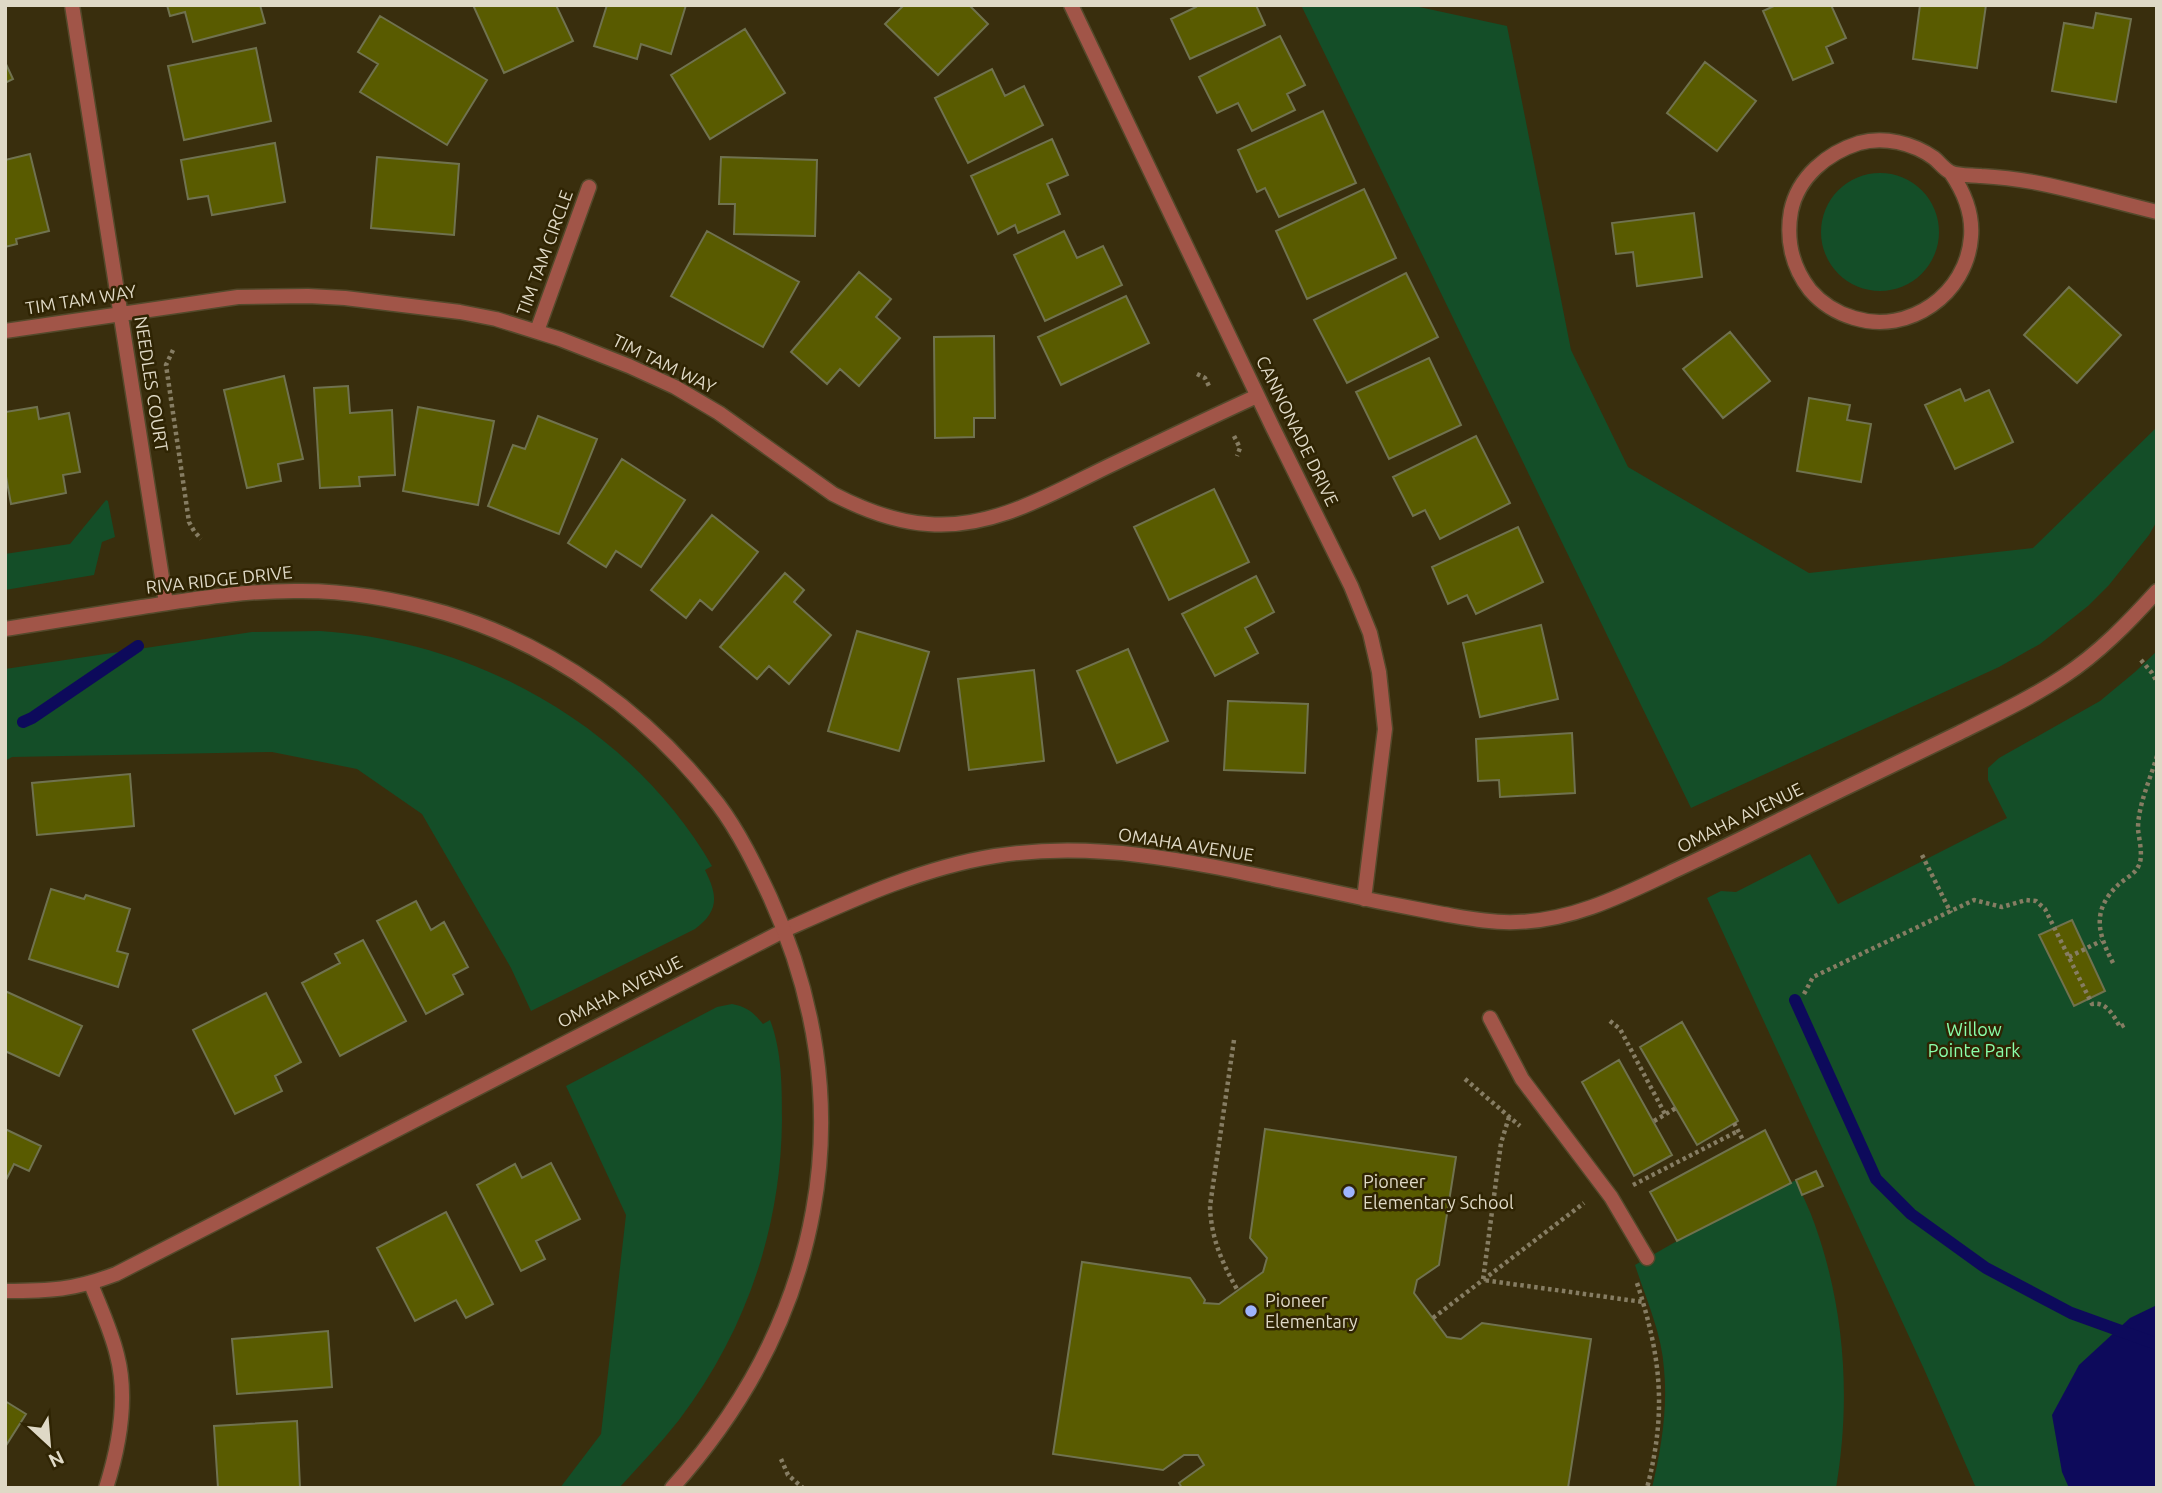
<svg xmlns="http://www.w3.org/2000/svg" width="2162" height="1493" font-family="Ubuntu,sans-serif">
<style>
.green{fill:#144e28}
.water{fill:#0d0a5b}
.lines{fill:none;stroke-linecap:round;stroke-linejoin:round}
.stream{stroke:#0d0a5b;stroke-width:12}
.building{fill:#595b00;stroke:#70724f;stroke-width:2}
.service-casing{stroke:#54492b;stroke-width:17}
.minor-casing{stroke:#54492b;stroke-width:17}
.tertiary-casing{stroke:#54492b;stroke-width:17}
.path{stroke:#867d63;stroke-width:4.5;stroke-dasharray:3.5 3.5;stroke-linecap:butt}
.service{stroke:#a15548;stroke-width:14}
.minor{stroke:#a15548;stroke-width:14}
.tertiary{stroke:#a15548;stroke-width:14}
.poi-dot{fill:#9eb4fd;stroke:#2f2403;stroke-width:2.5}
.labels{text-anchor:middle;stroke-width:5;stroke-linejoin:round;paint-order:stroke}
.street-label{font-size:18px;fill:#dfd9c6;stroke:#2f2403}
.park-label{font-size:18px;fill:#8affaa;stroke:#2f2403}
.poi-label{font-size:18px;fill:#dfd9c6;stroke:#2f2403;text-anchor:start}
</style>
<rect width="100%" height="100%" fill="#392e0d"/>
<path class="green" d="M1301 5H1410L1507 26 1571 350 1628 467 1809 573 2033 548 2157 427V521L2149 535 2109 585 2088 606 2040 644 1999 667 1691 808Z
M1821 232a59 59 0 1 1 118 0a59 59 0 1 1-118 0Z
M106 500 108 501 115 537 102 542 94 575 5 590V554L70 544Z
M320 631C478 641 632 728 712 866L705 870C718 896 719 911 695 929L531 1011 511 968 422 814 357 769 272 752 12 757 5 761V669L252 632Z
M2157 651V1488H1976L1924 1369 1707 898 1721 891 1736 892 1810 854 1838 904 2007 818 1988 780V768L1999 758 2100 701 2135 672Z
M732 1004C747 1007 753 1012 763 1024L770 1020C782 1051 782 1087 782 1120 781 1230 745 1333 679 1420 660 1444 639 1466 619 1488H560L601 1434 626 1215 566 1086 717 1007Z
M1796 1180C1802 1195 1810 1210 1815 1225 1845 1309 1851 1400 1836 1488H1652C1661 1450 1668 1409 1664 1369 1662 1334 1646 1299 1635 1265L1677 1241Z"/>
<path class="water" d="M2157 1305V1488H2069L2062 1472 2052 1415 2079 1365 2130 1318Z"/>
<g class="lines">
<path class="stream" d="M23 722 32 718 138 646
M1795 1000 1876 1179 1911 1214 1986 1268 2071 1313 2157 1344"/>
</g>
<path class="building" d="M167 5H260L265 23 193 42 185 12 170 16Z
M473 5H556L573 41 504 73Z
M607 5H686L671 54 641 44 637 59 594 46Z
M904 5H969L988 24 938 75 885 24Z
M1195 5H1256L1265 25 1190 59 1171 19 1196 7Z
M1776 5H1831L1846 38 1826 47 1833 63 1793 80 1763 11Z
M1920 5H1986L1977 68 1913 59Z
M2096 13 2131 19 2116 102 2052 91 2064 23 2093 28Z
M380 16 487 80 447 145 360 92 378 64 358 52Z
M745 29 785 93 710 139 671 75Z
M1280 36 1305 85 1287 94 1295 110 1252 131 1238 103 1217 113 1199 77Z
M256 48 271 121 184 140 168 66Z
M5 62 13 79 5 83Z
M1705 62 1756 101 1717 151 1667 113Z
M992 69 1005 96 1024 86 1043 125 968 163 935 98Z
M1323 111 1356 183 1279 217 1265 188 1257 192 1238 150Z
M1052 139 1068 175 1047 184 1060 214 1018 233 1015 225 998 234 971 176Z
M275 143 285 202 212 215 208 196 188 199 181 160Z
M30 154 49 231 16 239 17 244 5 247V160Z
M377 157 459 164 454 235 371 228Z
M721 157 817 160 815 236 734 234 735 204H719Z
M1364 189 1396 258 1307 299 1276 231Z
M1694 213 1702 277 1637 286 1633 252 1616 254 1612 223Z
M707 231 799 282 763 347 671 296Z
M1064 231 1077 258 1103 246 1122 285 1045 321 1014 255Z
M859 272 891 299 876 317 900 338 859 386 840 369 827 384 791 352Z
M1406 273 1438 337 1347 383 1314 320Z
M2069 287 2121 335 2077 383 2024 335Z
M1126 296 1149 343 1061 385 1038 337Z
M1730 332 1770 381 1723 418 1683 369Z
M994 336 995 418H974V437L935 438 934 337Z
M1429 358 1461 425 1389 459 1356 392Z
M284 376 303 459 278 464 281 481 247 488 224 390Z
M348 386 350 413 392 410 395 475 359 477 360 486 320 488 314 388Z
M1960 389 1965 401 1989 390 2013 442 1955 469 1925 405Z
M1809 398 1850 405 1847 420 1871 424 1861 482 1797 471Z
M37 407 39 419 69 413 80 472 63 475 66 493 11 504 5 471V412Z
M418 407 494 421 478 505 403 491Z
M538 416 597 439 559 534 488 506 513 445 525 449Z
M1476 436 1510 503 1440 539 1425 510 1413 516 1393 477Z
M622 459 685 500 641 567 616 551 606 567 568 543Z
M1214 489 1249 562 1169 600 1134 527Z
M712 515 758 552 712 610 700 600 686 618 651 590Z
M1518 527 1543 582 1476 614 1467 595 1448 604 1432 567Z
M785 573 804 590 794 602 831 635 789 684 769 666 757 679 720 647Z
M1256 576 1274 612 1245 628 1258 653 1215 676 1182 614Z
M1541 625 1558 699 1480 717 1463 643Z
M857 631 929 652 899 751 828 731Z
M1128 649 1168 741 1117 763 1077 671Z
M1034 670 1044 761 969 770 958 679Z
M1228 701 1308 704 1305 773 1224 770Z
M1572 733 1575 793 1500 797 1499 780 1478 781 1476 739Z
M130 774 134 826 37 835 32 783Z
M51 889 84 899 86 895 130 909 117 951 128 954 118 987 29 959Z
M416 901 431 930 444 922 468 967 453 975 463 994 426 1014 377 921Z
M2072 920 2105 991 2074 1006 2039 935Z
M363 940 406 1021 340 1056 302 983 340 963 335 954Z
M5 991 82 1026 59 1076 5 1051Z
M266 993 301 1062 275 1076 282 1091 235 1114 193 1030Z
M1682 1022 1738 1121 1697 1145 1640 1047Z
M1619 1060 1672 1155 1634 1176 1582 1082Z
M5 1129 41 1146 29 1171 14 1164 5 1182Z
M1265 1129 1456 1157 1439 1265 1417 1280 1414 1293 1447 1337 1461 1339 1482 1323 1591 1339 1568 1488H1182L1179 1483 1204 1465 1198 1455H1184L1163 1470 1053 1454 1082 1262 1190 1278 1205 1300 1204 1303 1219 1304 1263 1272 1267 1258 1250 1238Z
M1765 1130 1791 1183 1677 1241 1650 1192Z
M551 1163 580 1219 536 1241 545 1259 521 1271 477 1185 515 1164 522 1178Z
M1816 1171 1823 1186 1802 1195 1796 1180Z
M446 1212 493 1304 466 1318 456 1300 415 1321 377 1248Z
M328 1331 332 1387 237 1394 232 1339Z
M5 1401 26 1414 5 1447Z
M297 1421 300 1488H218L214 1426Z"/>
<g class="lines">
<g class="service-casing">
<path id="service" d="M1490 1018 1522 1079 1611 1197 1647 1258"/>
</g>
<g class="minor-casing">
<path id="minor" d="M72 5 166 603
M1071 5 1273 428 1351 586 1370 633 1379 672 1385 729 1364 899
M1951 173C1964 192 1973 213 1971 237 1967 294 1909 335 1854 318 1837 313 1822 304 1810 290 1792 267 1786 239 1791 211 1798 177 1827 153 1859 143 1884 136 1913 143 1934 158 1939 162 1944 169 1950 172 1957 176 1972 175 1981 176 1998 177 2016 179 2033 182 2075 190 2116 202 2157 212
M5 331 238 297 308 296 345 298 460 312 496 319 560 339 629 366 675 387 719 413 833 494C862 509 895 522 928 524 994 530 1056 491 1113 464 1161 441 1209 418 1257 396
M537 331 589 187
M91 1284C100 1307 111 1330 117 1355 128 1397 119 1447 106 1488
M5 1291C50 1291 74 1290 116 1274L785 930C852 900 921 868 995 856 1103 839 1207 865 1311 887 1355 897 1399 906 1443 914 1467 918 1492 923 1516 922 1574 921 1627 893 1678 869 1732 844 1785 817 1839 791 1879 772 1919 752 1959 733 1995 715 2031 698 2064 676 2099 653 2129 622 2157 591"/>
</g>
<g class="tertiary-casing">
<path id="tertiary" d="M5 629C51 622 96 614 142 607 195 599 248 590 302 591 350 591 399 600 445 613 554 645 649 714 718 804 739 832 755 865 770 897 815 996 833 1103 813 1211 794 1316 743 1409 672 1488"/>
</g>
<path class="path" d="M173 350 166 365 167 372 189 522 194 531 201 539
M1197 374 1205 378 1210 388
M1234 436 1240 448 1237 456
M2141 660 2152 673 2157 682
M1922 855 1951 913
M2069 957 2101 941
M2113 963C2098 934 2091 911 2118 885 2124 879 2135 874 2138 867 2144 857 2139 840 2138 829 2138 805 2150 780 2157 756
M1804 994 1813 977 1974 900 2002 907 2026 900 2036 901 2045 909 2092 1004C2106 1001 2114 1016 2120 1027L2126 1024
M1610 1021 1620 1029 1665 1114
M1234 1040 1210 1206C1211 1238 1222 1263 1238 1291
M1465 1079 1520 1126
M1509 1117 1501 1143 1483 1280 1643 1302
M1654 1121 1676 1108
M1734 1123 1744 1142
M1633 1185 1738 1131
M1637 1283C1661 1357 1667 1411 1647 1488
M1433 1318 1584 1203
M781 1459 788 1475 803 1488"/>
<use href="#service" class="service"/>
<use href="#minor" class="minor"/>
<use href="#tertiary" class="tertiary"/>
</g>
<g class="poi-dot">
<circle cx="1349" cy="1192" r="7"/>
<circle cx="1251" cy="1311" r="7"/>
</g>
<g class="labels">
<g class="street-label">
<text transform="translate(545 253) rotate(-70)" y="6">TIM TAM CIRCLE</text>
<text transform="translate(81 300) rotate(-9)" y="6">TIM TAM WAY</text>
<text transform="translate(664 364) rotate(26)" y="6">TIM TAM WAY</text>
<text transform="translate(151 384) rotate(81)" y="6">NEEDLES COURT</text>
<text transform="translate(1297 431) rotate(64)" y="6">CANNONADE DRIVE</text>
<text transform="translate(219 580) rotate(-6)" y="6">RIVA RIDGE DRIVE</text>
<text transform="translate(1740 818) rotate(-26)" y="6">OMAHA AVENUE</text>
<text transform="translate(1186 845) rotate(9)" y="6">OMAHA AVENUE</text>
<text transform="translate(620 992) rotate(-27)" y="6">OMAHA AVENUE</text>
</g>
<g class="park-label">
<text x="1974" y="1036">Willow<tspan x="1974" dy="21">Pointe Park</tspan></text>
</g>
<g class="poi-label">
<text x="1363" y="1188">Pioneer<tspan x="1363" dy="21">Elementary School</tspan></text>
<text x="1265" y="1307">Pioneer<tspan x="1265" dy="21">Elementary</tspan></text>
</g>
</g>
<rect width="2162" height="1493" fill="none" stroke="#dfd9c6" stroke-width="14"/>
<g transform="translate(49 1444) rotate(154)" stroke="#2f2403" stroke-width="5" paint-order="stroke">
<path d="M0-5L12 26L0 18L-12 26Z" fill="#dfd9c6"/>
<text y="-10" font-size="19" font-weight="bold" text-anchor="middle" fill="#dfd9c6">N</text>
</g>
</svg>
